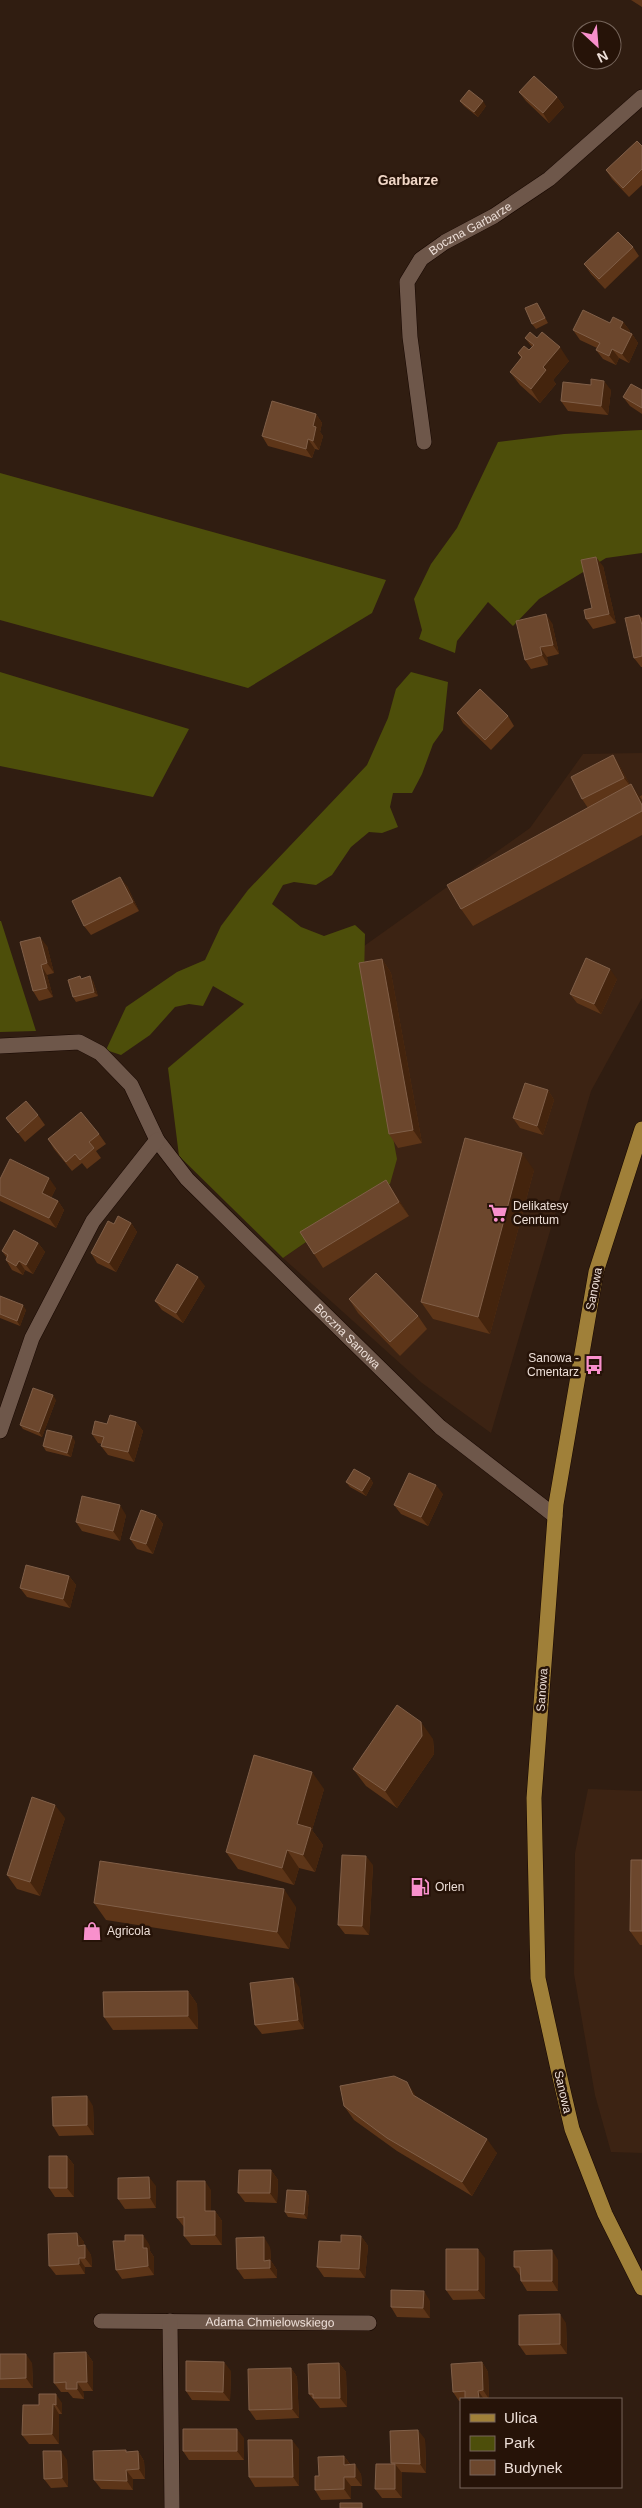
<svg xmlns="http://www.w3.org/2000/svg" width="642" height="2508" font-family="Arial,sans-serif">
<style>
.built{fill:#3c2313}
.green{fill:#4d4e0a}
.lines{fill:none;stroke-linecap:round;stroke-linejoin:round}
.minor-casing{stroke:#170701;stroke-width:16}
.major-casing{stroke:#170701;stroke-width:16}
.minor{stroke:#6e574a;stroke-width:15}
.major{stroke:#a08039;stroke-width:15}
.wall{fill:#5d3518}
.shaded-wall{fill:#44240d}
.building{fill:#6c472d;stroke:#805f48}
.labels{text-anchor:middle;stroke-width:5;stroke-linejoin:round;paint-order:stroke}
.street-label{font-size:12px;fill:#eddfd8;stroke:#261308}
.poi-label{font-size:12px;fill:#eddfd8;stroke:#261308;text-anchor:start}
.neighbourhood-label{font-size:14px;font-weight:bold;fill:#f0d6c6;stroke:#261308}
</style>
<rect width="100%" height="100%" fill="#301d11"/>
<path class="built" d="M642 753V998L591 1091 491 1433 422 1383 283 1258 390 1185 364 978V946L530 828 583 754Z
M588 1789 642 1791V2153L611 2152 595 2095 574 1974 575 1853Z"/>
<path class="green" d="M642 430V553L606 558 539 599 513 626 488 602 457 641 455 653 419 639 422 630 414 599 431 564 457 528 498 442 564 434Z
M0 473 386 580 372 613 248 688 0 620Z
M0 672 189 729 153 797 0 766Z
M411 672 448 682 443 730 433 744 422 774 412 793H393L390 807 398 827 382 833 369 832 351 847 332 875 316 885 294 882 283 885 272 904 301 927 324 936 355 925 365 934 364 978 397 1159 390 1184 283 1258 179 1156 168 1068 244 1004 213 986 203 1006 189 1004 175 1007 150 1035 121 1055 106 1050 126 1007 177 972 205 960 221 926 248 890 367 765 388 718 396 689Z
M0 921H1L36 1031 0 1032Z"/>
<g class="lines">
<g class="minor-casing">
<g id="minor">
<path id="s1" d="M424 442 410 337 407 282 421 259 445 242 494 216 549 179 642 97"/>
<path id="s2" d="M0 1046 79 1042 100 1053 131 1085 157 1140 187 1179 440 1427 555 1516"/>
<path d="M0 1431 32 1338 93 1221 157 1140"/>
<path id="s3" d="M101 2321 369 2323"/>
<path d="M170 2321 172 2508"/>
</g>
</g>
<g class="major-casing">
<path id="major" d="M642 1129 596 1272 556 1504 534 1798 538 1978 558 2069 572 2129 605 2214 642 2288"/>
</g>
<use href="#minor" class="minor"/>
<use href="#major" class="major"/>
</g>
<path class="wall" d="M631 0H642V7Z
M519 92 557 97 564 107 549 123 526 101Z
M460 101 486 106 478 117 464 106Z
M642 146V185L629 197 612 179 606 170Z
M633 247 639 256 605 289 591 274 584 264Z
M537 303 540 308 548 323 536 329 532 324Z
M623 322 630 331 629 332 632 334 638 343 629 363 619 358 616 365 603 359 596 350 597 348 580 340 573 330 610 323Z
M525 338 569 361 553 380 556 384 540 403 520 385 510 372 521 358 518 353 529 350 532 347Z
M591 385 611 390 608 415 568 411 561 401Z
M642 390V414L630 406 623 397Z
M316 414 322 423 320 432 323 436 319 450 315 449 312 458 268 446 262 436Z
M603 566 616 623 593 629 586 619 592 608Z
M639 615 642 618V667H641L634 658Z
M552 623 559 654 547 657 548 665 531 669 525 660Z
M457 713 508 716 514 726 491 750 463 723Z
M613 755 619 765 630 785 639 797 642 795V835L473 926 461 909 588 808 582 799Z
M127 886 139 911 91 935 84 926Z
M47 946 54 973 47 975 53 997 39 1001 33 991Z
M382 959 391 973 422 1143 398 1148 389 1134Z
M617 979 601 1014 577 1003 570 994Z
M93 981 98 996 76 1002 73 997Z
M548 1090 554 1100 543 1135 520 1128 513 1118Z
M38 1115 45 1125 25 1142 6 1118Z
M99 1134 106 1144 96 1151 101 1158 87 1169 82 1163 72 1171 54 1149 48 1139Z
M534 1170 490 1334 433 1319 421 1302Z
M0 1179 56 1188 51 1198 58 1201 64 1210 56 1228 0 1201Z
M386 1180 395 1194 409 1216 323 1268 314 1254Z
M131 1223 137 1232 116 1272 97 1263 91 1253 114 1224Z
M38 1243 45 1252 33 1274 25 1270 23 1275 12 1270 6 1260 7 1258 2 1251Z
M205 1286 183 1323 162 1310 155 1301Z
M0 1296 26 1310 20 1326 0 1318Z
M349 1299 418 1316 427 1329 400 1356 358 1313Z
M56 1400 42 1437 23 1429 20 1425Z
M136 1422 143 1431 134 1462 108 1455 101 1446 102 1444 98 1443 92 1434 107 1424Z
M75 1441 71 1457 46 1451 43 1446Z
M370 1478 373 1483 366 1496 350 1487 346 1482Z
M443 1494 428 1526 401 1514 394 1505Z
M126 1515 120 1541 82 1531 76 1522Z
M156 1515 163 1524 153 1554 137 1549 130 1539Z
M69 1576 76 1585 70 1608 27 1597 20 1588Z
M433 1739 434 1754 397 1808 366 1786 353 1769Z
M324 1789 312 1830 323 1845 315 1872 299 1868 294 1885 238 1869 226 1852Z
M65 1818 40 1896 17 1889 7 1875Z
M642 1860V1945H640L630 1931Z
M373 1865 369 1935 345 1934 338 1925Z
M94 1903 296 1907 289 1949 106 1920Z
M299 1987 304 2029 262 2034 255 2025Z
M188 1991 197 2004 198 2029 113 2030 104 2017Z
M416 2096 417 2098 497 2153 472 2196 397 2151 354 2120 344 2106Z
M93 2106 94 2135 59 2136 53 2126Z
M67 2156 74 2165V2197H55L49 2188Z
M271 2170 278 2180 277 2203 245 2202 238 2193Z
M156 2186V2208L125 2209 118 2199Z
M211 2190V2211H215L222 2221V2245H191L184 2236V2227L177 2218Z
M306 2191 309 2196 307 2219 288 2217 285 2212Z
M77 2233 84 2242V2245L91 2255 92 2267H85V2274L56 2275 49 2266Z
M361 2236 368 2246 365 2278 324 2277 317 2267 341 2242Z
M149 2244 150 2251 154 2257V2275L122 2279 116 2270Z
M270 2247 271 2261 277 2270V2278L244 2279 237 2269Z
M485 2258V2299L453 2300 446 2290Z
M558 2260V2291H527L521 2281V2277L514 2267Z
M430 2301V2318L397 2317 391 2307Z
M566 2323 567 2354 526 2355 519 2345Z
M86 2352 93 2362V2391H83L84 2399 73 2398 68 2392H61L54 2383Z
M0 2354 32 2363 33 2388H0Z
M482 2362 488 2372 489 2399H461V2401H459L453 2392Z
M339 2363 346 2372 347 2407 320 2408 309 2394Z
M291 2368 297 2377 299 2418 256 2420 249 2410Z
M231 2371 230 2401 192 2400 186 2391Z
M62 2403V2414H59V2444H29L22 2435 39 2405Z
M244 2438V2460H189L183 2451Z
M425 2439 426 2473 401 2472 402 2473V2498H382L375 2489 392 2464 391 2463Z
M299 2449V2486L255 2487 249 2477Z
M138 2451 144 2461 145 2479H133V2490L101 2489 94 2480 127 2452Z
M344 2456 350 2464 361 2474 362 2486H351V2499L321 2500 315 2490 319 2476Z
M67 2460 68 2487 51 2488 44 2479Z
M542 2487H558V2488Z"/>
<path class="shaded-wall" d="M557 97 564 107 549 123 543 113Z
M483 101 486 106 478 117 474 112Z
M623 322 630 331 627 337 620 328Z
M632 334 638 343 629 363 622 354Z
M560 347 569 361 553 380 556 384 540 403 531 389 543 367Z
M612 349 619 358 616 365 609 356Z
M604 381 611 390 608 415 601 406Z
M316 414 322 423 320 432 323 436 319 450 313 441V426Z
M308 439 315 449 312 458 306 449Z
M596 557 603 566 616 623 609 614Z
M546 614 552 623 559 654 553 645Z
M540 647 547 657 548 665 542 655Z
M613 755 619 765 631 787 624 778Z
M631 784 642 800V805Z
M120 877 127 886 139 911 133 902Z
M40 937 47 946 54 973 47 963Z
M382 959 391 973 422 1143 413 1130Z
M41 965 47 975 53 997 47 988Z
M610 969 617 979 601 1014 594 1004Z
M90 976 93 981 98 996 94 992Z
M548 1090 554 1100 543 1135 537 1126Z
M522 1153 534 1170 490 1334 478 1317Z
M49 1178 56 1188 49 1202 42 1193Z
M386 1180 395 1194 409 1216 399 1202Z
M58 1201 64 1210 56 1228 49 1218Z
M131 1223 137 1232 116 1272 109 1263Z
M38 1243 45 1252 33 1274 26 1265Z
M19 1261 25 1270 23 1275 16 1266Z
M198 1277 205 1286 183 1323 176 1313Z
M23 1305 26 1310 20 1326 17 1321Z
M53 1395 56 1400 42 1437 39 1432Z
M136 1422 143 1431 134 1462 128 1452Z
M72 1436 75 1441 71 1457 67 1453Z
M370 1478 373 1483 366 1496 362 1491Z
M436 1485 443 1494 428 1526 421 1517Z
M120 1505 126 1515 120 1541 113 1531Z
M156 1515 163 1524 153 1554 146 1544Z
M69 1576 76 1585 70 1608 63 1599Z
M421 1722 433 1739 434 1754 397 1808 385 1791Z
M312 1772 324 1789 312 1830 323 1845 315 1872 303 1855 297 1824Z
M55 1805 65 1818 40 1896 30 1882Z
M287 1850 299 1868 294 1885 282 1868Z
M366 1856 373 1865 369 1935 362 1926Z
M284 1889 296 1907 289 1949 277 1932Z
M293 1978 299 1987 304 2029 298 2020Z
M188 1991 197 2004 198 2029 188 2016Z
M407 2082 416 2096 422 2109 413 2095Z
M87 2096 93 2106 94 2135 87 2125Z
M487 2139 497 2153 472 2196 462 2182Z
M67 2156 74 2165V2197L67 2188Z
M271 2170 278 2180 277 2203 270 2193Z
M149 2177 156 2186V2208L150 2198Z
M205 2181 211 2190V2221L205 2211Z
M306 2191 309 2196 307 2219 304 2214Z
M215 2211 222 2221V2245L215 2235Z
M77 2233 84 2242V2255L78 2246Z
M143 2235 149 2244 150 2251 154 2257V2275L148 2266 143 2248Z
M361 2236 368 2246 365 2278 359 2269Z
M264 2237 270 2247 271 2261 277 2270V2278L264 2261Z
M85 2245 91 2255 92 2267 85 2258Z
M478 2249 485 2258V2299L478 2290Z
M552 2250 558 2260V2291L552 2281Z
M79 2258 85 2267V2274L79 2264Z
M424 2291 430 2301V2318L423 2308Z
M560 2314 566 2323 567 2354 560 2344Z
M86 2352 93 2362V2391L87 2382Z
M26 2354 32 2363 33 2388 26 2378Z
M224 2362 231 2371 230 2401 223 2392Z
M482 2362 488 2372 489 2399 483 2390Z
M339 2363 346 2372 347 2407 340 2398Z
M291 2368 297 2377 299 2418 292 2409Z
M77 2382 83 2391 84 2399 77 2389Z
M478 2391 484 2399H480L479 2398Z
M56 2394 62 2403V2414L56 2405Z
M53 2404 59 2414V2444L52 2434Z
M237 2429 244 2438V2460L237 2451Z
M418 2430 425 2439 426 2473 420 2464Z
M292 2440 299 2449V2486L293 2477Z
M61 2451 67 2460 68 2487 62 2478Z
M138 2451 144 2461 145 2479 139 2469Z
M344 2456 351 2466 344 2465Z
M355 2464 361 2474 362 2486 355 2477Z
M395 2464 402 2473V2498L395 2489Z
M126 2470 133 2479V2490L127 2481Z
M344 2477 351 2486V2499L344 2489Z"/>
<path class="building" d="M534 76 557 97 543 113 519 92Z
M469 90 483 101 474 112 460 101Z
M637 141 642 146V169L623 188 606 170Z
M618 232 633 247 599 279 584 264Z
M537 303 545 318 532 324 525 308Z
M583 310 610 323 613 317 623 322 620 328 632 334 622 354 612 349 609 356 596 350 600 343 573 330Z
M530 332 537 338 542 332 560 347 543 367 546 370 531 389 510 372 522 357 518 353 524 346 529 350 534 345 525 338Z
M591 379 604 381 601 406 561 401 563 382 591 385Z
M631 384 642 390V408L623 397Z
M272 401 316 414 313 426 316 427 313 441 308 439 306 449 262 436Z
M596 557 609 614 586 619 584 610 592 608 581 560Z
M546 614 553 645 540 647 542 655 525 660 516 621Z
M639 615 642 625V656L634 658 625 618Z
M480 689 508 716 485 740 457 713Z
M613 755 624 778 582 799 571 777Z
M631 784 642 805V811L461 909 447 885Z
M120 877 133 902 84 926 72 901Z
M40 937 47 963 41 965 47 988 33 991 20 942Z
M586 958 610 969 594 1004 570 994Z
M382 959 413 1130 389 1134 359 963Z
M80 976 81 979 90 976 94 992 73 997 68 980Z
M525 1083 548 1090 537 1126 513 1118Z
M26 1101 38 1115 18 1133 6 1118Z
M81 1112 99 1134 89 1142 94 1148 80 1160 75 1154 66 1162 48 1139Z
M465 1138 522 1153 478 1317 421 1302Z
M10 1159 49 1178 42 1193 58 1201 49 1218 0 1195V1179Z
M386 1180 399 1202 314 1254 300 1232Z
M118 1216 131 1223 109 1263 91 1253 108 1221 114 1224Z
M14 1230 38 1243 26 1265 19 1261 16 1266 6 1260 8 1255 2 1251Z
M177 1264 198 1277 176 1313 155 1301Z
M376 1273 418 1316 390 1342 349 1299Z
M0 1296 23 1305 17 1321 0 1314Z
M33 1388 53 1395 39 1432 20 1425Z
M110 1415 136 1422 128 1452 101 1446 104 1437 92 1434 95 1421 107 1424Z
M47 1430 72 1436 67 1453 43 1446Z
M354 1469 370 1478 362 1491 346 1482Z
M409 1473 436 1485 421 1517 394 1505Z
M82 1496 120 1505 113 1531 76 1522Z
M141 1510 156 1515 146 1544 130 1539Z
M26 1565 69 1576 63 1599 20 1588Z
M397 1705 421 1722 422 1736 385 1791 353 1769Z
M254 1755 312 1772 297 1824 311 1828 303 1855 287 1850 282 1868 226 1852Z
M32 1797 55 1805 30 1882 7 1875Z
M342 1855 366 1856 362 1926 338 1925Z
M631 1860H642V1931H630Z
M100 1861 284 1889 277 1932 94 1903Z
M293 1978 298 2020 255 2025 250 1983Z
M188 1991V2016L104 2017 103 1992Z
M394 2076 407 2082 413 2095 487 2139 462 2182 387 2138 344 2106 340 2086Z
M87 2096V2125L53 2126 52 2097Z
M49 2156H67V2188H49Z
M239 2170H271L270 2193H238Z
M149 2177 150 2198 118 2199V2178Z
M177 2181H205V2211H215V2235L184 2236V2217L177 2218Z
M287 2190 306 2191 304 2214 285 2212Z
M77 2233 78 2246 85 2245V2258H79V2264L49 2266 48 2234Z
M125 2235H143V2248H147L148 2266 116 2270 113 2241H125Z
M341 2235 361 2236 359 2269 317 2267 319 2241 341 2242Z
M264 2237V2261L270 2260V2268L237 2269 236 2238Z
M446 2249H478V2290H446Z
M552 2250V2281H521L520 2267H514V2251Z
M391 2290 424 2291 423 2308 391 2307Z
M560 2314V2344L519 2345V2315Z
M86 2352 87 2382H77V2389H66V2382L54 2383V2353Z
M0 2354H26V2378L0 2379Z
M186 2361 224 2362 223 2392 186 2391Z
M482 2362 483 2390 478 2391 479 2398H465V2391L453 2392 451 2364Z
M339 2363 340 2398H313V2394H309L308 2364Z
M291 2368 292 2409 249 2410 248 2369Z
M39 2394H56V2405L53 2404 52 2434 22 2435 23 2405H39Z
M183 2429H237V2451H183Z
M418 2430 420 2464 391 2463 390 2431Z
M248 2440H292L293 2477H249Z
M126 2450V2452L138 2451 139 2469 126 2470 127 2481 94 2480 93 2451Z
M43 2451H61L62 2478 44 2479Z
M344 2456V2465L355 2464V2477H344V2489L315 2490V2476H319L318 2457Z
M376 2464H395V2489H375Z
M340 2503H362V2508H340Z"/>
<defs>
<g id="supermarket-bare" transform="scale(1.5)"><path d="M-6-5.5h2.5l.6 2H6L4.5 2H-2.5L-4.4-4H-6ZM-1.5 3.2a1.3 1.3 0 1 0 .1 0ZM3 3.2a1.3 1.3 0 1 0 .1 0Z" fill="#f890cc" stroke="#261308" stroke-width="2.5" paint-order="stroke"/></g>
<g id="bus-bare" transform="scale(1.5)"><path d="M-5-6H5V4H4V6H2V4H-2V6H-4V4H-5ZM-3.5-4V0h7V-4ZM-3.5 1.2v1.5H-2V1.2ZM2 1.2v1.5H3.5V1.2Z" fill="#f890cc" stroke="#261308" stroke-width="2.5" paint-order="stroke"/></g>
<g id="fuel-bare" transform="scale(1.5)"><path d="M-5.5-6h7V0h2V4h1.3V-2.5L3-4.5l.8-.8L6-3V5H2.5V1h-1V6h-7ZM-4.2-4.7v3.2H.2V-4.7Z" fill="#f890cc" stroke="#261308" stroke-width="2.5" paint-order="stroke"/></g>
<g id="shop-bare" transform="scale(1.5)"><path d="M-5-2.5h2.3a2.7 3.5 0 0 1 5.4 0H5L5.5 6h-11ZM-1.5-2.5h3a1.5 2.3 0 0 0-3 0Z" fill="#f890cc" stroke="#261308" stroke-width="2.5" paint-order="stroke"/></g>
</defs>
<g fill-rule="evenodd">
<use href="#supermarket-bare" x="498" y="1213"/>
<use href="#bus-bare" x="594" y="1365"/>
<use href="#fuel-bare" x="420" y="1887"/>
<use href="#shop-bare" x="92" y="1931"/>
</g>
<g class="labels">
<g class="street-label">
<text dy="4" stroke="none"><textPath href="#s1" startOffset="246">Boczna Garbarze</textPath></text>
<text transform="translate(594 1289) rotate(-79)" y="4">Sanowa</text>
<text dy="4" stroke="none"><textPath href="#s2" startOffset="482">Boczna Sanowa</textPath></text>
<text transform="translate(542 1690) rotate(-86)" y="4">Sanowa</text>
<text transform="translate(563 2092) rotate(77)" y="4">Sanowa</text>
<text dy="4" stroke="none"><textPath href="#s3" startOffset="169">Adama Chmielowskiego</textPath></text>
</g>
<g class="poi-label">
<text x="513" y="1210">Delikatesy<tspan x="513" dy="14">Cenrtum</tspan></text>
<text x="579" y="1362" text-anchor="end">Sanowa -<tspan x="579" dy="14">Cmentarz</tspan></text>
<text x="435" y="1891">Orlen</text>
<text x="107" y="1935">Agricola</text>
</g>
<g class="neighbourhood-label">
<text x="408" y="185">Garbarze</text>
</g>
</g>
<rect x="460" y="2398" width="162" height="90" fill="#261308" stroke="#76655b"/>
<rect x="470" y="2414" width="25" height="8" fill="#a08039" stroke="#76655b"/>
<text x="504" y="2423" font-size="15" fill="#eddfd8">Ulica</text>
<rect x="470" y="2436" width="25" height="15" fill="#4d4e0a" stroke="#76655b"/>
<text x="504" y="2448" font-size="15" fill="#eddfd8">Park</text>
<rect x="470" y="2460" width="25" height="15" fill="#6c472d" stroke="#76655b"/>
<text x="504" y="2473" font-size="15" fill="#eddfd8">Budynek</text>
<g transform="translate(597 45) rotate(154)"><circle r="24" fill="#261308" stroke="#76655b"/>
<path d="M0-4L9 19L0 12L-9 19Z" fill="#f890cc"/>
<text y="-8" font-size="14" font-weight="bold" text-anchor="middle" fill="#eddfd8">N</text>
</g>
</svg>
